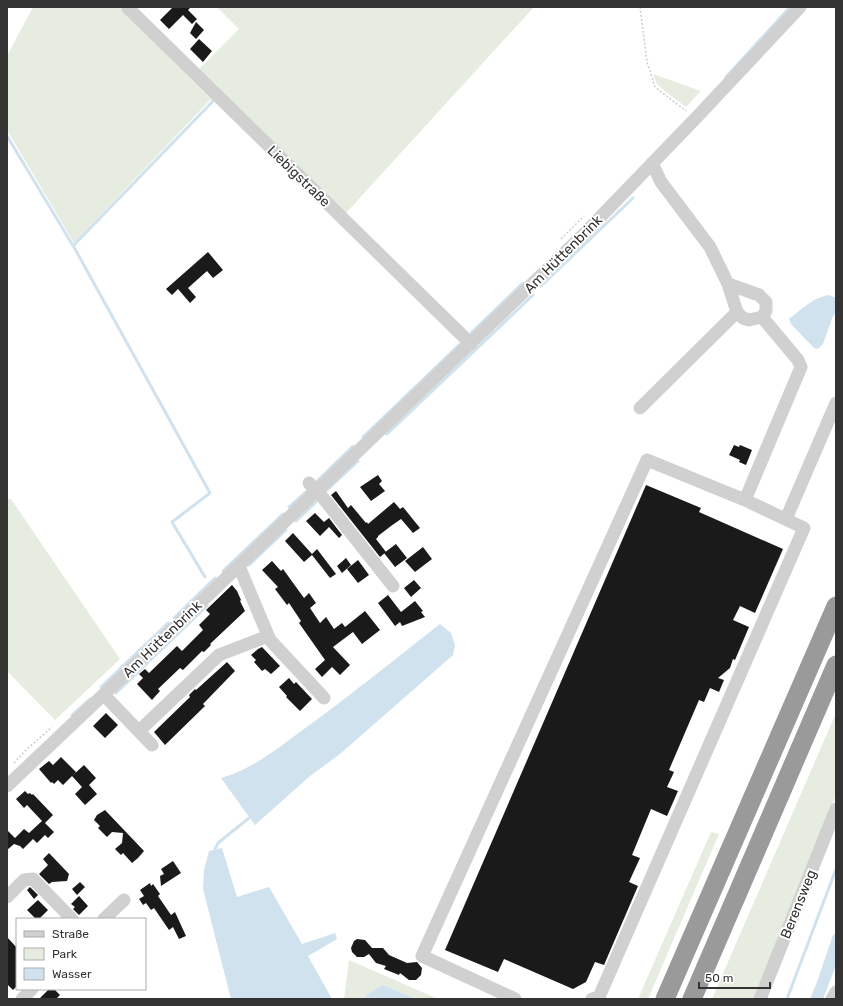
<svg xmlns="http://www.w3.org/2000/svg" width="843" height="1006" font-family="Rubik,sans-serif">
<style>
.green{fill:#e6ecdf}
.water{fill:#cfe2ee}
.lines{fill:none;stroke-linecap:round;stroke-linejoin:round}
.stream{stroke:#cfe2ee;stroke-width:3}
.building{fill:#1a1a1a}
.path{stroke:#cdcdcd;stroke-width:1.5;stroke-dasharray:2 2;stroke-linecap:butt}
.minor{stroke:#d0d0d0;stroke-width:13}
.highway{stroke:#9a9a9a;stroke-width:19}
.labels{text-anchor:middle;stroke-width:4;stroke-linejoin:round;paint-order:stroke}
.street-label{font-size:14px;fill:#333;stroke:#fff}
</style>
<rect width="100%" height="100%" fill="#fff"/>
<path class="green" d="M33 7H118L211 99 74 243 7 130V56Z
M217 7H534L346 213 199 69 239 29Z
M653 74 701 91 686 107 667 93 657 84Z
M7 499H11L120 659 55 720 7 671Z
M836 713V795L753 999H712Z
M711 832 719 834 648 999H638Z
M349 960 438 999H416L383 985 366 995V999H344Z"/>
<path class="water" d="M829 295 836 298V313L833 316 823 344 818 349 814 348 791 324 789 319C802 309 812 298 829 295Z
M440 624 451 633 455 645 453 655 340 754 310 776 255 825 221 778C253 769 278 748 304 729 351 695 395 659 440 624Z
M222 848 237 897 269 887 302 944 335 933 337 939 308 956 332 999H231L203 889 204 870 209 851Z
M836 934V965L823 999H810L817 982 833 935Z
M383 985 416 999H366V995Z"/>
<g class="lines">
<path class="stream" d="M726 77 790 7
M7 136 75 249 210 493 172 522 205 577
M73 246 214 100 212 98
M541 286 633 198
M471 333 523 283
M387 434 533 295
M363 437 460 344
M314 484 353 446
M325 492 358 461
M289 507 309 489
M296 521 316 502
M249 565 286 530
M223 571 283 514
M174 618 215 578
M101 687 168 623
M116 693 207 606
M72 715 90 699
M215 849 218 843 249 818
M787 999 836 869"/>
</g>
<path class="building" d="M173 7H191L188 10 197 19 192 24 183 15 169 29 160 20Z
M196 22 204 30 196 39 190 33Z
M199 39 212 51 203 62 190 49Z
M208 252 223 270 213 278 207 271 188 288 196 297 190 303 178 289 172 295 166 289Z
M734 445 739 447 740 445 752 450 746 465 739 462 740 460 729 455Z
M378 475 382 481 379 484 385 491 371 501 360 487Z
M646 485 701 508 699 512 783 549 755 613 740 606 733 620 749 627 735 660 733 659 730 668 718 678 724 680 719 692 710 688 704 702 699 700 669 770 674 772 667 787 678 791 667 816 651 809 632 855 640 858 629 882 638 886 604 965 595 962 586 982 573 989 504 959 498 972 445 950Z
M336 491 348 508 351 505 366 523 367 522 368 524 394 502 400 509 403 507 420 528 413 533 401 519 391 526 378 536V537L376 539 386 552 380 557 331 495Z
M315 513 324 522 329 518 342 535 339 538 329 527 320 536 306 521Z
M293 533 312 554 317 549 336 574 330 578 312 555 304 562 285 541Z
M396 544 407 558 395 567 384 553Z
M423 547 432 559 415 572 405 561Z
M346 558 351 565 342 573 337 566Z
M358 560 369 575 358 583 347 569Z
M272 561 281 571 283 569 304 598 309 593 316 603 310 608 320 623 326 617 334 629 342 623 345 627 365 611 380 630 362 644 353 632 333 647 350 665 340 675 332 667 322 677 315 669 325 660 299 623 301 621 289 603 287 605 275 589 278 587 262 570Z
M414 580 421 588 411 597 404 588Z
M232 585 237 591 241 600 240 601 245 611 210 644 211 645 204 652 202 651 183 670 180 668 158 689 160 691 152 700 137 684 143 678 139 674 145 669 149 673 177 646 182 651 203 630 199 625 210 614 206 610Z
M388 595 401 612 415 601 423 611 421 612 425 617 402 626 400 622 395 626 378 603Z
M262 647 280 666 271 674 265 669 262 671 254 662 256 660 251 655 258 649Z
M227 662 235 671 203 704 205 706 165 745 154 732 190 697 189 695 195 689 196 690Z
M289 678 294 684 296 682 312 699 300 711 286 697 287 696 279 687Z
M106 713 118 725 105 738 93 726Z
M61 757 76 772 63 785 58 780 54 784 52 782 51 783 39 769 49 761 53 765Z
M84 765 96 778 89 785 97 794 85 805 75 794 82 787 72 776Z
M25 791 28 794 30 793 32 795 33 794 53 815 45 823 54 832 48 838 45 835 37 843 33 839 23 849 20 846 14 844 7 850V830L15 838 24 829 29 833 42 821 27 805 24 808 16 799Z
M105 810 144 851 138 858 132 863 123 853 121 855 115 849 122 843 123 833 112 832 107 837 98 828 100 826 94 820 97 815Z
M49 853 69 874 67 881 52 882 49 884 39 874 48 865 43 859Z
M173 861 181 873 161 886 160 876 164 874 161 869Z
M80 882 85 887 77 895 72 889Z
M150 883 151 886 153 884 160 894 158 896 171 915 175 912 186 936 179 939 173 927 169 930 154 908 151 910 146 903 143 905 139 899 144 896 140 890Z
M30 887 38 895 34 899 27 890Z
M79 896 88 906 79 915 73 909 75 907 71 904Z
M38 900 48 910 39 919H36L27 910Z
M7 937 17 948V986L13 990 7 984Z
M357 939 365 940 372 948H383L389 955 407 963 417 962 422 968 421 975 416 980H409L400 973 399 975 384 969 386 966 376 963 369 954 364 957H357L352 952 351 948 354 941Z
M49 989H54L60 995 56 999H39Z"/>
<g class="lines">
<path class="path" d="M640 7 647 62 655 87 686 111
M561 239 584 216
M7 501 8 503
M14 763 26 750 52 727"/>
<path class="minor" d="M127 7 471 344
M652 163 661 182 710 247 728 284 737 312 743 318 749 320 762 317 766 311V302L759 295 728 284
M640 408 737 312
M309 483 324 499 393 586
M745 500 801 367 798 360 762 317
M786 519 836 403
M238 567 241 571 270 640 324 698
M104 695 152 745
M139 731 219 655 268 636
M7 786 176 626 582 236 695 119 800 7
M7 897 24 880 33 879 72 919
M104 919 124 900
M22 999 32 989
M515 999 422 956 647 460 745 500 804 528 599 997 592 999
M760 999 836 809
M832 999 836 992"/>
<path class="highway" d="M665 999 836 606
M692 999 836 665"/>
</g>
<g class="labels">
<g class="street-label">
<text transform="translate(299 176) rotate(44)" y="5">Liebigstraße</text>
<text transform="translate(563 254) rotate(-45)" y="5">Am Hüttenbrink</text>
<text transform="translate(162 639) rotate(-44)" y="5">Am Hüttenbrink</text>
<text transform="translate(798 904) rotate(-68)" y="5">Berensweg</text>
</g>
</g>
<rect width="843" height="1006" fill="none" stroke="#333333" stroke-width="16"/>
<rect x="16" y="918" width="130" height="72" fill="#ffffff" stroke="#adadad"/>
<rect x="24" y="931" width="20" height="6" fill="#d0d0d0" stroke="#adadad"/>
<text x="52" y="938" font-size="12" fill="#333333">Straße</text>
<rect x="24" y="948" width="20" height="12" fill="#e6ecdf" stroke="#adadad"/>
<text x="52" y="958" font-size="12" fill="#333333">Park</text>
<rect x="24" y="968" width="20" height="12" fill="#cfe2ee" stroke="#adadad"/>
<text x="52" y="978" font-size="12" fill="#333333">Wasser</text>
<path d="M699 982v6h71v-6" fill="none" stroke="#333333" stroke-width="2"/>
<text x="705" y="982" font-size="12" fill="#333333" stroke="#ffffff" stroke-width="3" paint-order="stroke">50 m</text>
</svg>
